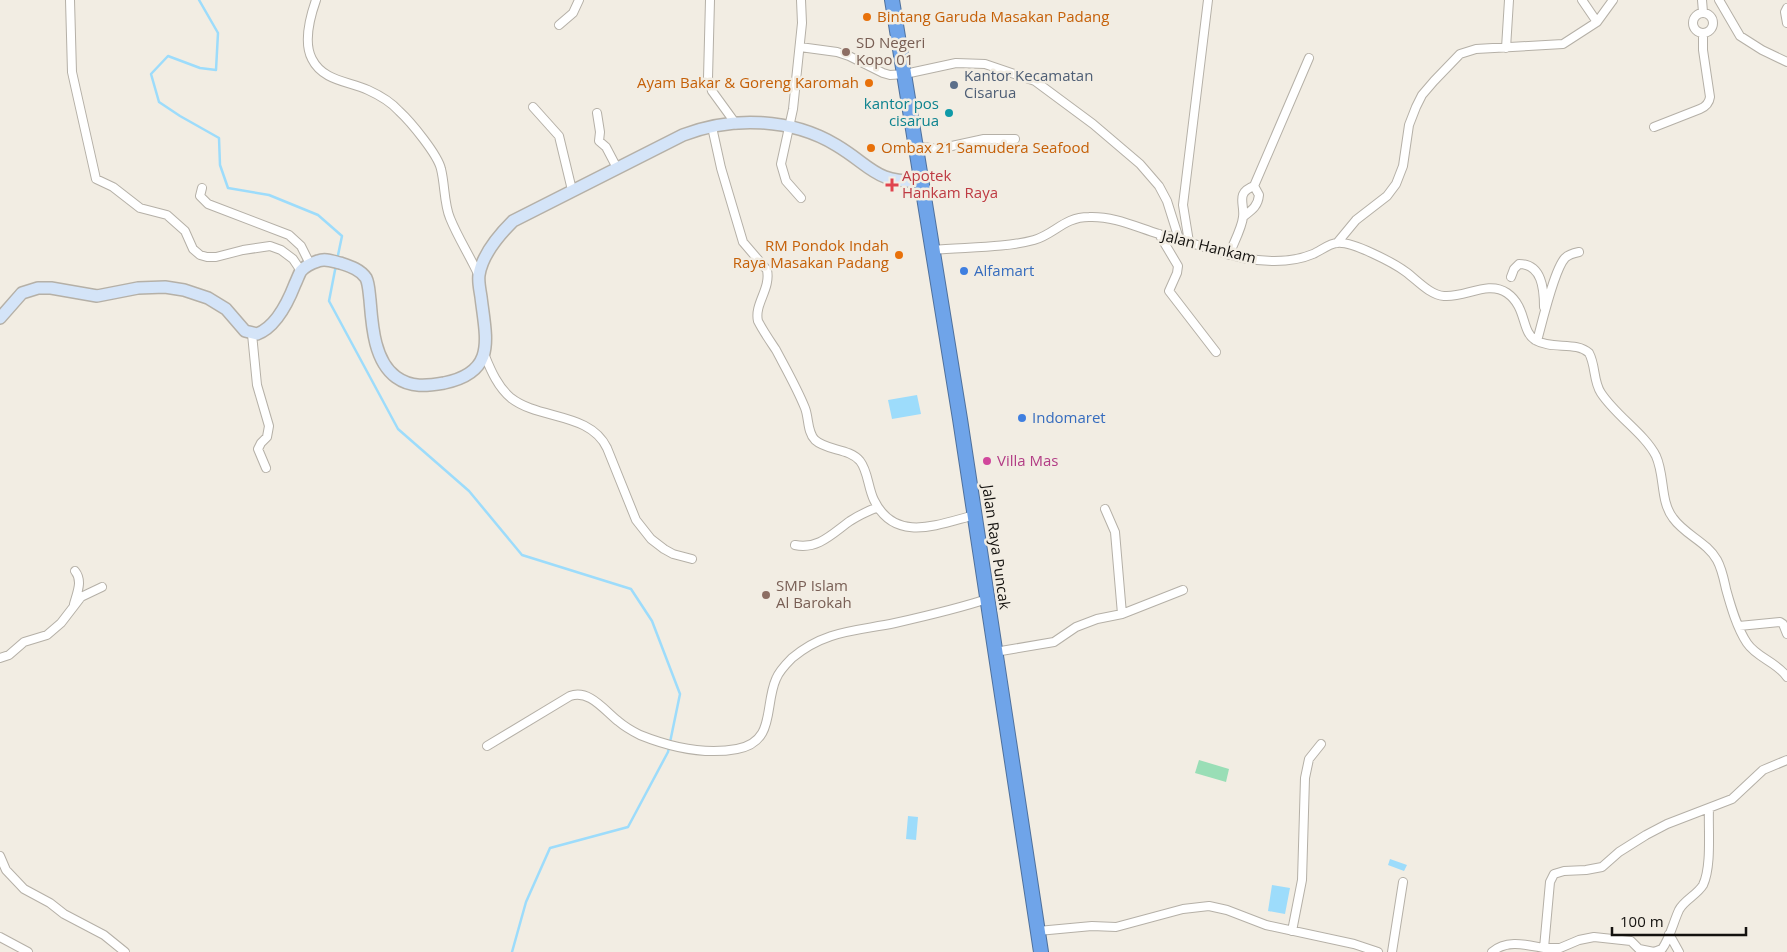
<svg xmlns="http://www.w3.org/2000/svg" width="1787" height="952" font-family="'Open Sans',sans-serif">
<style>
.green{fill:#99deb6}
.water{fill:#9ddcfb}
.lines{fill:none;stroke-linecap:round;stroke-linejoin:round}
.stream{stroke:#9ddcfb;stroke-width:2.5}
.street-casing{stroke:#b5b0a7;stroke-width:10}
.secondary-casing{stroke:#b5b0a7;stroke-width:14}
.highway-casing{stroke:#4f719d;stroke-width:16}
.street{stroke:#fff;stroke-width:8}
.secondary{stroke:#d4e4f8;stroke-width:11}
.highway{stroke:#6fa4e9;stroke-width:14}
.food-dot{fill:#e8710a;stroke:#f2ede3;stroke-width:2}
.education-dot{fill:#8d6e63;stroke:#f2ede3;stroke-width:2}
.service-dot{fill:#5c6f8a;stroke:#f2ede3;stroke-width:2}
.culture-dot{fill:#0f9aa8;stroke:#f2ede3;stroke-width:2}
.health-dot{fill:#e0444e;stroke:#f2ede3;stroke-width:2}
.shop-dot{fill:#3f7fe0;stroke:#f2ede3;stroke-width:2}
.hotel-dot{fill:#d1479c;stroke:#f2ede3;stroke-width:2}
.labels{text-anchor:middle;stroke-width:5;stroke-linejoin:round;paint-order:stroke}
.food-label{font-size:15px;fill:#c56008;stroke:#f2ede3;text-anchor:start}
.education-label{font-size:15px;fill:#785e54;stroke:#f2ede3;text-anchor:start}
.service-label{font-size:15px;fill:#4e5e75;stroke:#f2ede3;text-anchor:start}
.culture-label{font-size:15px;fill:#0d838f;stroke:#f2ede3;text-anchor:end}
.health-label{font-size:15px;fill:#be3a42;stroke:#f2ede3;text-anchor:start}
.street-label{font-size:15px;fill:#14120f;stroke:#f2ede3}
.shop-label{font-size:15px;fill:#366cbe;stroke:#f2ede3;text-anchor:start}
.hotel-label{font-size:15px;fill:#b23c85;stroke:#f2ede3;text-anchor:start}
</style>
<rect width="100%" height="100%" fill="#f2ede3"/>
<path class="green" d="M1199 760 1229 769 1226 782 1195 773Z"/>
<path class="water" d="M917 395 921 414 892 419 888 400Z
M908 816 918 817 916 840 906 839Z
M1390 859 1407 865 1404 871 1388 865Z
M1272 885 1290 888 1285 914 1268 911Z"/>
<g class="lines">
<path class="stream" d="M199 0 218 33 216 70 200 68 168 56 151 74 159 102 180 116 219 138 220 165 228 188 269 195 318 215 342 236 337 260
M336 265 329 301 398 429 469 491 522 555 631 589 652 621 680 694 668 752 628 827 550 848 526 902 512 952"/>
<g class="street-casing">
<path id="street" d="M70 0 72 72 96 179 113 187 140 208 167 215 185 231 193 249 200 255 207 257H216L243 250 270 246 281 250 293 259 301 271
M316 0C310 17 303 42 312 59 323 81 348 81 368 90 379 95 391 102 399 111 411 122 438 155 441 169 445 185 444 204 450 218 458 238 470 256 479 276
M710 0 708 78 712 91 736 124
M1582 0 1597 22
M1702 0 1703 12
M1719 0 1740 36 1762 50 1787 62
M1787 8 1785 12 1787 23
M1693 23a10 10 0 1 1 20 0a10 10 0 1 1-20 0Z
M559 25 573 13 579 0
M800 47 837 52 849 56 883 73 890 75 905 74 956 63 985 64 1035 81 1093 124 1140 164 1159 186 1167 201 1179 239
M1506 48 1509 0
M533 107 559 136 572 190
M597 113 600 132 599 141 606 147 617 168
M712 127 721 168 743 242 767 270C771 289 754 304 758 321 763 331 770 341 776 350 786 369 797 388 805 408 809 418 807 432 815 440 827 451 849 448 860 461 868 471 868 488 874 500 895 544 939 524 975 515
M1654 127 1700 109C1705 107 1709 104 1710 97L1703 50V33
M916 146 938 149 984 139H1015
M202 188 200 196 208 204 289 235 301 246 310 264
M801 198 786 181 781 164 793 109 802 23 801 0
M1244 216C1252 210 1258 206 1259 195L1254 186
M1159 234 1178 266 1177 273 1169 291 1216 352
M1189 242 1183 205 1208 0
M1337 243 1356 220 1387 196 1396 184 1403 166 1409 125 1416 107 1422 95 1434 81 1460 54 1476 49 1563 44 1597 22 1613 0
M933 250C964 247 1005 248 1034 240 1055 234 1064 217 1089 217 1114 216 1136 227 1159 234 1166 236 1174 237 1181 240 1201 246 1222 253 1243 258 1266 262 1292 263 1313 254 1320 251 1330 243 1337 243 1352 241 1394 263 1406 272 1418 281 1430 295 1444 296 1465 298 1488 280 1507 293 1527 307 1521 331 1535 340 1552 350 1576 341 1589 353 1596 366 1593 381 1601 393 1616 416 1645 434 1656 456 1665 476 1660 501 1673 518 1685 535 1707 542 1717 560 1722 569 1724 580 1726 589 1731 607 1737 628 1747 643 1757 658 1777 662 1787 677
M1229 255C1233 244 1242 228 1243 217 1245 204 1235 193 1254 186L1309 58
M1511 277 1514 269 1519 264C1542 264 1544 289 1544 307
M252 334 257 385 269 426 267 437 261 443 258 449 266 468
M1537 341C1542 323 1554 270 1565 258 1569 254 1574 253 1579 252
M485 356C491 371 498 387 511 398 539 420 590 412 607 448L636 520 651 539 664 549 673 554 692 559
M1105 509 1115 532 1122 614
M795 545C818 550 833 533 850 521 859 515 868 511 878 507
M74 604C77 593 83 581 75 571
M1739 626 1780 622 1783 624 1787 634
M995 652 1054 642 1076 627 1097 619 1122 614 1183 590
M0 658 9 655 24 642 47 635 61 623 81 597 102 587
M487 746 570 696C589 689 604 710 618 721 625 727 632 731 640 735 670 747 705 755 737 749 776 742 764 706 776 679 779 671 786 664 792 658 825 630 857 631 895 623 926 616 957 609 987 599
M0 856 6 870 24 889 50 903 64 914 104 935 125 952
M1038 931 1092 926 1116 927 1183 909 1209 906 1227 910 1266 925 1354 944 1378 952
M1292 931 1302 880 1305 778 1309 759 1321 744
M1669 934 1679 952
M0 937 28 952
M1544 948H1560L1579 940 1594 937 1631 941 1639 949 1654 952 1662 949C1670 938 1673 923 1679 910 1684 900 1697 895 1703 885 1712 866 1708 829 1709 808
M1392 952 1403 882
M1492 952C1507 939 1527 945 1544 948L1550 882 1554 874 1564 871 1586 870 1602 867 1619 852 1646 835 1667 824 1732 799 1763 770 1787 760"/>
</g>
<g class="secondary-casing">
<path id="secondary" d="M0 318 22 293 38 288H51L97 296 138 288 165 287 184 290 208 298 226 309 245 331 257 334C276 327 288 302 295 284 297 280 299 274 301 271 305 266 312 263 318 261 325 258 332 261 340 263 349 266 360 269 366 278 369 284 369 293 370 300 372 325 374 361 396 377 411 388 427 386 444 383 497 372 486 339 481 297 480 290 478 282 479 275 482 255 500 234 513 221L683 135C732 116 791 118 836 145 873 167 874 183 922 181"/>
</g>
<g class="highway-casing">
<path id="highway" d="M892 0 960 419 1041 952"/>
</g>
<use href="#street" class="street"/>
<use href="#secondary" class="secondary"/>
<use href="#highway" class="highway"/>
</g>
<g class="food-dot">
<circle cx="867" cy="17" r="5"/>
<circle cx="869" cy="83" r="5"/>
<circle cx="871" cy="148" r="5"/>
<circle cx="899" cy="255" r="5"/>
</g>
<g class="education-dot">
<circle cx="846" cy="52" r="5"/>
<circle cx="766" cy="595" r="5"/>
</g>
<circle class="service-dot" cx="954" cy="85" r="5"/>
<circle class="culture-dot" cx="949" cy="113" r="5"/>
<path class="health-dot" d="M889.5 177.5h5v5h5v5h-5v5h-5v-5h-5v-5h5z"/>
<g class="shop-dot">
<circle cx="964" cy="271" r="5"/>
<circle cx="1022" cy="418" r="5"/>
</g>
<circle class="hotel-dot" cx="987" cy="461" r="5"/>
<g class="labels">
<g class="food-label">
<text x="877" y="22">Bintang Garuda Masakan Padang</text>
<text x="859" y="88" text-anchor="end">Ayam Bakar &amp; Goreng Karomah</text>
<text x="881" y="153">Ombax 21 Samudera Seafood</text>
<text x="889" y="251" text-anchor="end">RM Pondok Indah<tspan x="889" dy="17">Raya Masakan Padang</tspan></text>
</g>
<g class="education-label">
<text x="856" y="48">SD Negeri<tspan x="856" dy="17">Kopo 01</tspan></text>
<text x="776" y="591">SMP Islam<tspan x="776" dy="17">Al Barokah</tspan></text>
</g>
<g class="service-label">
<text x="964" y="81">Kantor Kecamatan<tspan x="964" dy="17">Cisarua</tspan></text>
</g>
<g class="culture-label">
<text x="939" y="109">kantor pos<tspan x="939" dy="17">cisarua</tspan></text>
</g>
<g class="health-label">
<text x="902" y="181">Apotek<tspan x="902" dy="17">Hankam Raya</tspan></text>
</g>
<g class="street-label">
<text transform="translate(1209 247) rotate(14)" y="5">Jalan Hankam</text>
<text transform="translate(996 547) rotate(82)" y="5">Jalan Raya Puncak</text>
</g>
<g class="shop-label">
<text x="974" y="276">Alfamart</text>
<text x="1032" y="423">Indomaret</text>
</g>
<g class="hotel-label">
<text x="997" y="466">Villa Mas</text>
</g>
</g>
<path d="M1612 927v8h134v-8" fill="none" stroke="#14120f" stroke-width="2.5"/>
<text x="1620" y="927" font-size="15" fill="#14120f" stroke="#f2ede3" stroke-width="4" paint-order="stroke">100 m</text>
</svg>
